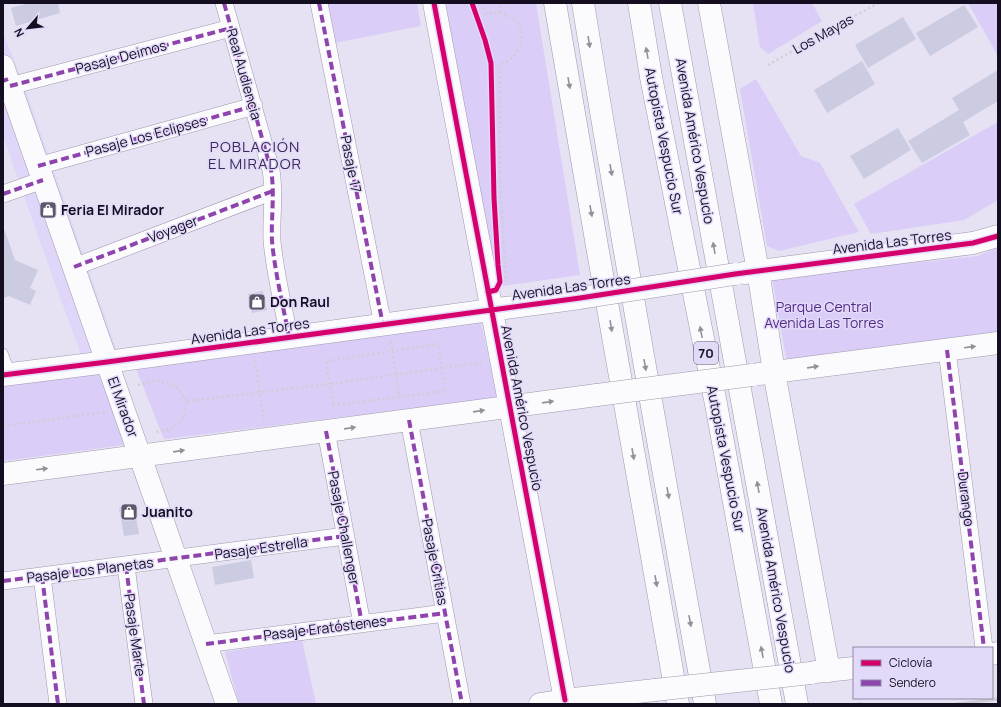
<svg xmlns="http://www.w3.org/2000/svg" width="1001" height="707" font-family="Manrope,sans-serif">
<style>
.built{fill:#e0d6f9}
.green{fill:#dacdf8}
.building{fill:#cbcbe2}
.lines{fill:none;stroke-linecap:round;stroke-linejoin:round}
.lane-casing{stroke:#9e9aaa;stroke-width:10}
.street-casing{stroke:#9e9aaa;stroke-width:18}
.secondary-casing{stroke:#9e9aaa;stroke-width:23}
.highway-casing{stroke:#9e9aaa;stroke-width:23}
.path{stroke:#d0ced4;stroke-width:2.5;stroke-dasharray:2 3;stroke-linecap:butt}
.lane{stroke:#fbfafd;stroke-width:9}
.street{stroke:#fbfafd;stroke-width:17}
.secondary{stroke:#fbfafd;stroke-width:22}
.highway{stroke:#fbfafd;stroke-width:22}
.rail{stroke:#cfcdd4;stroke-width:3}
.secondary-bridge-casing{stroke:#9e9aaa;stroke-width:23;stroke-linecap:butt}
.secondary-bridge{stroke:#fbfafd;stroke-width:22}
.quiet{stroke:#8e44ad;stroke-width:4;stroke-dasharray:8 4;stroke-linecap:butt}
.cycleway-casing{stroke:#e3dafa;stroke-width:8}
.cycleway{stroke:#d6006c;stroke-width:5}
.oneway{fill:#93909a}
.labels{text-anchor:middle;stroke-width:3;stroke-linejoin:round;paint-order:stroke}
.shield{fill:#e3dafa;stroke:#524b61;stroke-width:1}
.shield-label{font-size:13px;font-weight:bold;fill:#140e20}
.street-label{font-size:14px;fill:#140e20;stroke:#e3dafa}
.poi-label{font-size:14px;font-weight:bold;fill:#140e20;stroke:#e3dafa;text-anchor:start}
.park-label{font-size:14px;fill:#512d85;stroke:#e3dafa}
.neighbourhood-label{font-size:15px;letter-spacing:1px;fill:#3a2b56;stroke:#e3dafa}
</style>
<rect width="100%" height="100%" fill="#e6e1f3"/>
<path class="built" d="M3 32 26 91 119 357 84 362 55 284 3 136Z"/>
<path class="green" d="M326 3H417L421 26 334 43Z
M442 3H536L580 275 496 287Z
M753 3H812L822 21 768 54 760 47Z
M968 3H998V56Z
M756 79 801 156 820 163 859 232 779 251 767 246 740 89Z
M998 122V200L964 220 871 234 854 204Z
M998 247V333L787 363 772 278 978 256Z
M481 322 497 398 164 439 135 366Z
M99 370 124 445 3 461V383Z
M302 640 316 704H239L225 652Z"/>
<path class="building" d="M29 3H58L60 13 16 26 11 8Z
M964 5 978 27 930 56 916 33Z
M903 17 916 39 868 68 855 45Z
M862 61 875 84 827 113 814 90Z
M998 70V101L963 122 970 135 922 163 908 141 959 110 952 98Z
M898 128 911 150 864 179 850 156Z
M3 231H5L15 260 38 270 30 288 36 291 30 305 9 296 3 298Z
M263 291 267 310 252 313 248 294Z
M134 506 139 534 124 536 119 508Z
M251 560 254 578 215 585 212 567Z"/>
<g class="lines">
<g class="lane-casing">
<path id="lane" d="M3 353 11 374"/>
</g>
<g class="street-casing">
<path id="street" d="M224 3 271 170C275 193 271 217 272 241 275 273 283 305 289 337
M319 3 383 325
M10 86 231 28
M38 166 254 106
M3 194 43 180
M74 267 273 191
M947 350 984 648
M409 420 462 704
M326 431 362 624
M126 566 144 704
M42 576 58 704
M3 581 345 536
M206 644 445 613"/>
</g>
<g class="secondary-casing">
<path id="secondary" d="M434 3 565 700
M555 3 597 246 678 704
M670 3 797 704
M709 3 758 271 774 372 829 671
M3 66 227 704
M744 273 973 243 998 236
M759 374 998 343
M3 375 107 362 580 298
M3 474 597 395
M992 654 998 653
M815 672 854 668
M540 704 565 700 655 690"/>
</g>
<g class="highway-casing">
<path id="highway" d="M583 3C621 237 663 470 705 704
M639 3 651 77 716 404 771 704"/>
</g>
<path class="path" d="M482 3 486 14C490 13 495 12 499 13 521 16 530 40 514 56 511 60 506 62 501 64L500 74V177L506 282
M499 13 500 3
M768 65 878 3
M391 342 400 403
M255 360 264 421
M138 385 157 380 175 386 187 401 184 418 171 429 155 432
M187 401 330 384 484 362
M333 405 445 391 438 344 326 361C329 378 331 395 334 411
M3 426 106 412
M860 704 862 698"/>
<use href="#lane" class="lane"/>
<use href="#street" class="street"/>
<use href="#secondary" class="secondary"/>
<use href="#highway" class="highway"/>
<path class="rail" d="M956 704 998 699"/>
<g class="secondary-bridge-casing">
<path id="secondary-bridge" d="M580 298 735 274
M597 395 752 375
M655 690 811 673"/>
</g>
<use href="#secondary-bridge" class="secondary-bridge"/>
<path class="quiet" d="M224 3 271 170C275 193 271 217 272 241 275 273 283 305 289 337
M319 3 383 325
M3 81 8 79
M10 86 231 28
M38 166 254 106
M3 194 43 180
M74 267 273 191
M947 350 984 648
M409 420 462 704
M326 431 362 624
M126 566 144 704
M42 576 58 704
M3 581 345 536
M206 644 445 613"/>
<g class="cycleway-casing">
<path id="cycleway" d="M434 3 565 700
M472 3 485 40 491 63 494 198 498 265 500 282 496 290 488 292
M3 375 107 362 580 298 735 274 973 243 998 236"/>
</g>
<use href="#cycleway" class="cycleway"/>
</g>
<defs><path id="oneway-solid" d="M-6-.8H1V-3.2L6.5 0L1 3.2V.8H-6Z"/></defs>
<g class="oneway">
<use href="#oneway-solid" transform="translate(589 42) rotate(81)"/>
<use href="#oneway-solid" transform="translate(647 53) rotate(-100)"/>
<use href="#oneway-solid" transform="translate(569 83) rotate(80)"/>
<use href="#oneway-solid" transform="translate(611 170) rotate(80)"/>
<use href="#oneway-solid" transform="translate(591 211) rotate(80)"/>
<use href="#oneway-solid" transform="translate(714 248) rotate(-100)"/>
<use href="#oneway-solid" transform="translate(611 326) rotate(80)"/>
<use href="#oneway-solid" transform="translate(701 332) rotate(-101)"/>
<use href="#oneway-solid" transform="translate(970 347) rotate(-7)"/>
<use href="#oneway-solid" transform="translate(645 365) rotate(80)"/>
<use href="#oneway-solid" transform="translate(813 367) rotate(-8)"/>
<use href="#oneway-solid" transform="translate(548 402) rotate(-8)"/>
<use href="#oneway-solid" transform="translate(479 411) rotate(-8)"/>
<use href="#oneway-solid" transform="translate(350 428) rotate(-8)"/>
<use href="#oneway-solid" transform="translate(179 451) rotate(-8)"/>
<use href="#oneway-solid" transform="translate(633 454) rotate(80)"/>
<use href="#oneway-solid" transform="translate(42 469) rotate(-7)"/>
<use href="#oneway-solid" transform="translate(758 487) rotate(-100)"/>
<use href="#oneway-solid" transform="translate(668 493) rotate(80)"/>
<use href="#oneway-solid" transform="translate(656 581) rotate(80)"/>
<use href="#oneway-solid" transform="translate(690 621) rotate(80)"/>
<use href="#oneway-solid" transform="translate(762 652) rotate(-101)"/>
</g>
<defs>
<g id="shop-square" transform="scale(0.9)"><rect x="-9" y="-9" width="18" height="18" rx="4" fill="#5e586a" stroke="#e3dafa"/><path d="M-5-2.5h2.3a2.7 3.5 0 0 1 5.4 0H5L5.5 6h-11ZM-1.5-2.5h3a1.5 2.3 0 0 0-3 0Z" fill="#fff"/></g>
</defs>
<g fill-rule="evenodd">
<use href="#shop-square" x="48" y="210"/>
<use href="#shop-square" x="257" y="302"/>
<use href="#shop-square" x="129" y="512"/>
</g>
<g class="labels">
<rect class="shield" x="694" y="342" width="24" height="22" rx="3"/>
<g class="shield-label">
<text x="706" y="358">70</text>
</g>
<g class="street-label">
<text transform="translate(823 34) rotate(-29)" y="5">Los Mayas</text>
<text transform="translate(121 57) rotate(-15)" y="5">Pasaje Deimos</text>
<text transform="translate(244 74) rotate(74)" y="5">Real Audiencia</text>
<text transform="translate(146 136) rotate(-15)" y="5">Pasaje Los Eclipses</text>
<text transform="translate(664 141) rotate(79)" y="5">Autopista Vespucio Sur</text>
<text transform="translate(695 141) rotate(80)" y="5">Avenida Américo Vespucio</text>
<text transform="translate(351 164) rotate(79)" y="5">Pasaje 17</text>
<text transform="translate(173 229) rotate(-21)" y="5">Voyager</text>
<text transform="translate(892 242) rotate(-7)" y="5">Avenida Las Torres</text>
<text transform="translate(571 287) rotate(-8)" y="5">Avenida Las Torres</text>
<text transform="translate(250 331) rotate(-8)" y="5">Avenida Las Torres</text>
<text transform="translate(123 407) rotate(70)" y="5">El Mirador</text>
<text transform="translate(522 408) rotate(79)" y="5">Avenida Américo Vespucio</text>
<text transform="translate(726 459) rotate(79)" y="5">Autopista Vespucio Sur</text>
<text transform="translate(966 499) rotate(83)" y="5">Durango</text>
<text transform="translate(344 528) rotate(79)" y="5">Pasaje Challenger</text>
<text transform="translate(261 548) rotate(-8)" y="5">Pasaje Estrella</text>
<text transform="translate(435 562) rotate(79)" y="5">Pasaje Critias</text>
<text transform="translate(90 570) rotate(-7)" y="5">Pasaje Los Planetas</text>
<text transform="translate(776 590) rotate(80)" y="5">Avenida Américo Vespucio</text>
<text transform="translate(325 628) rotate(-7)" y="5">Pasaje Eratóstenes</text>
<text transform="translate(135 635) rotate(82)" y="5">Pasaje Marte</text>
</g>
<g class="poi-label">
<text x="61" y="215">Feria El Mirador</text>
<text x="270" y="307">Don Raul</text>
<text x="142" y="517">Juanito</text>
</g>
<g class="park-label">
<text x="824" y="312">Parque Central<tspan x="824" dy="16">Avenida Las Torres</tspan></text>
</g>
<g class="neighbourhood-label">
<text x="255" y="152">POBLACIÓN<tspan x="255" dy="17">EL MIRADOR</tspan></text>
</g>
</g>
<rect width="1001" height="707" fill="none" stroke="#140e20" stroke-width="8"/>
<rect x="853" y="647" width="140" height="52" fill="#e3dafa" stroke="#9088a3"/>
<rect x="861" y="660" width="20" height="6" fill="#d6006c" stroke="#9088a3"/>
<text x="889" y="667" font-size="12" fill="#140e20">Ciclovía</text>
<rect x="861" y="680" width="20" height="6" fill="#8e44ad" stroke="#9088a3"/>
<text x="889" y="687" font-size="12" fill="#140e20">Sendero</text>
<g transform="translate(28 28) rotate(242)" stroke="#e3dafa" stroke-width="3" paint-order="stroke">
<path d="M0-3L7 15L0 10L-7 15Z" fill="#140e20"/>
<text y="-6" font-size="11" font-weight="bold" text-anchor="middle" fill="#140e20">N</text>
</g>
</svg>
